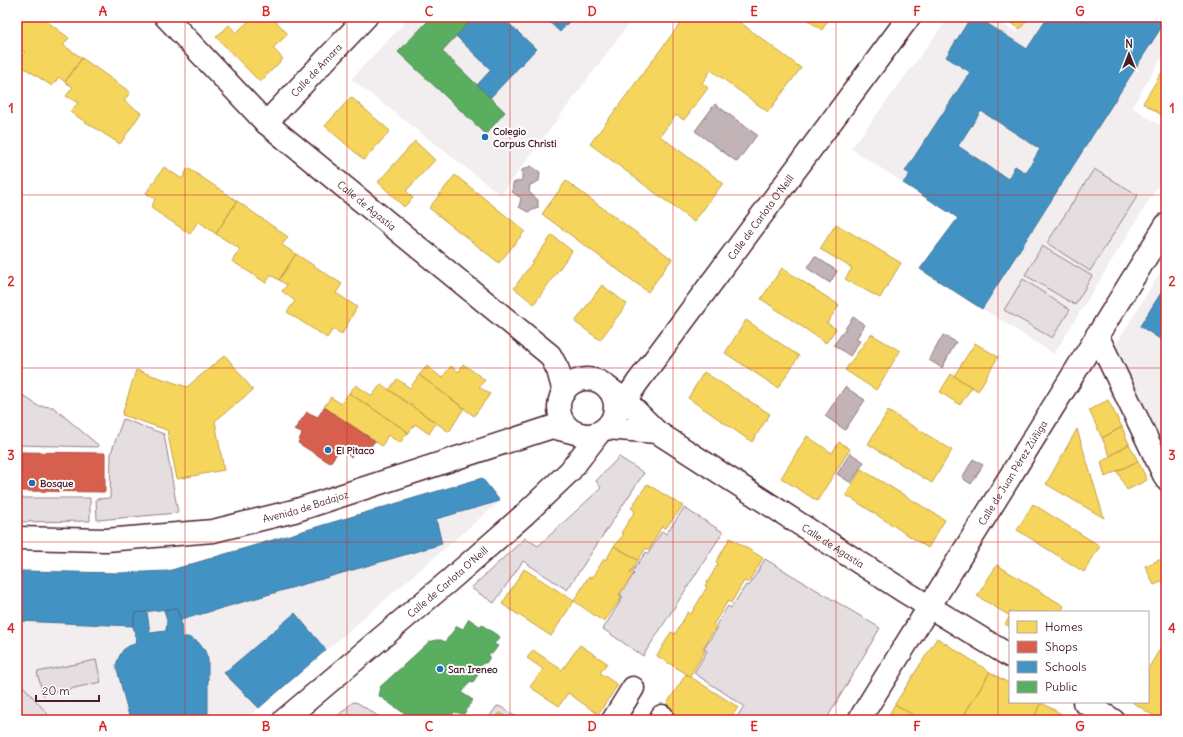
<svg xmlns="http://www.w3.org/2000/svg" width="1183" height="737" font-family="Delius,sans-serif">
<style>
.built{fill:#f2eeef}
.green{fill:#e5dee0;stroke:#987e86}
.water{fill:#c1b3b6;stroke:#91787e}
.homes{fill:#f6d55c;stroke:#c29e4d}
.shops{fill:#d6604d;stroke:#ac4c43}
.schools{fill:#4393c3;stroke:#457095;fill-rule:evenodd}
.public{fill:#5aae61;stroke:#558351}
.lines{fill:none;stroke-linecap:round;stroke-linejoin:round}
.minor-casing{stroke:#4a1f2b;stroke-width:25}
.minor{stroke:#fff;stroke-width:22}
.grid{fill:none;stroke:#d62828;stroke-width:1;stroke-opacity:0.55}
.poi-dot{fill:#1f6fb2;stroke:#fff;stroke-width:1.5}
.labels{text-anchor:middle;stroke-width:4;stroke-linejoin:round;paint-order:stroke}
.street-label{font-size:10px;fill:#4a1f2b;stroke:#fff}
.poi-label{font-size:10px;font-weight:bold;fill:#4a1f2b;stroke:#fff;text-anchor:start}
.neatline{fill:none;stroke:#d62828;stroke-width:1.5}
.grid-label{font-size:13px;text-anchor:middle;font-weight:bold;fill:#d62828}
</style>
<rect width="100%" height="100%" fill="#fff"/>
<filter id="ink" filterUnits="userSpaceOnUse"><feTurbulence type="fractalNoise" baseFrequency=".025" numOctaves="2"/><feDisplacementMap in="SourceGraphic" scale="8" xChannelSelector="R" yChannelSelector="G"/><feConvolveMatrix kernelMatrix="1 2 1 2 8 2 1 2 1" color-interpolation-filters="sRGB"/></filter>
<g filter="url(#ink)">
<path class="built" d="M410 17H634L501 195 351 79Z
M949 17H991L1017 33 1029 17H1166V51L1132 107 1166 129V173L1054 354 920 269 958 218 851 149Z
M1161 271 1166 275V449L1115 346Z
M500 501 245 720H17V569L120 573 168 571Z"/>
<path class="green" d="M1094 169 1138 195 1090 271 1047 243Z
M1042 246 1092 276 1075 305 1025 275Z
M1023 279 1070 310 1052 338 1004 310Z
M17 391 38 406 53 407 98 445V447L17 445Z
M123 419 164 434 178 513 97 520 96 499 110 498 111 453Z
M619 457 644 473 567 590 523 561 494 603 471 588 525 538 538 546 601 488 596 481Z
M17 498H90V521L18 522Z
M684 508 723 532 643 656 603 629 623 597 620 594 634 574 632 572 646 552 648 554 662 531 666 534Z
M765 559 880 628 826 720H735L744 706 694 673 707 651 704 649 718 627 716 625 728 606 731 608 746 585 749 586Z
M96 660 101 682 43 695 37 672Z
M17 679 53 720H17Z
M353 702 358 703 384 720H370L366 718 365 720H333Z
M497 706 501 707 521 720H511L500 713 495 720H487Z"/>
<path class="water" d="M715 104 757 135 737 162 695 131Z
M531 166 540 172 539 181 530 185 529 192 538 200V208L528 212 519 207 521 198 512 192 513 183 522 180V170Z
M815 256 837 271 830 283 807 268Z
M853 317 865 325 856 339 860 341 850 356 834 345Z
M943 335 956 342 942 368 929 360Z
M845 387 865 400 845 430 825 416Z
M850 453 864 462 851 483 837 474Z
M973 459 983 465 971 484 962 478Z"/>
<path class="homes" d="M17 17H41L69 38 63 45 82 58 65 82 59 77 52 86 17 63 25 52 17 48Z
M253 17H272L288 34 273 48 283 59 260 82 216 37 229 25 236 33Z
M685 17H733L801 68 768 112 711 70 702 83 708 88 684 120 676 115 660 136 723 183 694 222 590 144Z
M803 17H830L822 30Z
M1003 17H1029L1020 29Z
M82 58 130 92 124 101 141 113 120 144 70 112 78 103 66 96 73 87 65 82Z
M1162 72 1166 75V118L1143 103Z
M351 97 390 131 364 160 325 126Z
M415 141 435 160 406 191 413 198 404 207 378 182Z
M164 167 182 179 188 168 237 201 216 234 198 221 190 234 151 208 155 199 146 193Z
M455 175 525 231 499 263 429 208Z
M566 181 672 259 648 292 542 214Z
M237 201 288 237 282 245 296 254 279 280 271 275 266 283 232 261 240 249 216 234Z
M836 224 901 263 880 298 845 279 852 268 820 249Z
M552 235 572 251 534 304 514 288Z
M296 254 342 284 336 293 357 307 342 334 333 329 327 338 287 312 295 301 282 291 287 285 279 280Z
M782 268 839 305 827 323 836 329 826 343 761 299Z
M602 285 627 304 600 340 575 322Z
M746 320 799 356 778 388 725 353Z
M871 334 900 351 876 390 845 370Z
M975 343 998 357 978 391 954 376Z
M225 355 253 390 215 421 224 470 177 479 167 430 122 415 136 370 187 387Z
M463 364 485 380 479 387 490 394 474 416 419 375 427 366 442 378 451 366 459 372Z
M704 372 770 414 752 442 688 398Z
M951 374 972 387 960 405 940 392Z
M419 375 464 408 449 432 389 390 397 379 410 388Z
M381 384 436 423 429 434 415 424 407 435 408 432 349 393 356 385 372 396Z
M349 393 408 432 400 443 388 435 382 446 324 407 331 397 341 404Z
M1108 400 1122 427 1102 438 1089 410Z
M888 411 952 450 932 483 868 444Z
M1122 427 1129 444 1110 456 1102 438Z
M1077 429 1104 518 1046 484Z
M807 436 832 453 839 442 850 449 817 501 781 478Z
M1129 444 1138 461 1105 477 1101 462Z
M1138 461 1147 480 1127 490 1117 471Z
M861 469 945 520 928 548 846 495Z
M647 484 683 506 665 529 662 526 649 550 646 548 638 560 614 546 624 534 621 533 635 511 631 508Z
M1033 504 1100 546 1084 572 1017 530Z
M730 538 763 558 748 583 744 581 731 603 728 601 713 625 716 627 702 649 705 651 690 676 657 656 671 632 675 634 688 612 691 614 707 587 705 586 718 564 716 562Z
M614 546 638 560 630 573 633 575 619 595 622 597 604 622 574 601 589 576 592 578 604 559 606 560Z
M1166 557V580L1154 585 1145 566Z
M997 565 1064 606 1061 612H1010V627L1005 624 1010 616 977 596Z
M524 569 574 601 551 636 502 604Z
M937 638 990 672 961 720H921L895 704Z
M580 645 607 663 600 673 618 685 598 714 568 693 559 706 530 687 543 669 527 658 533 650 562 670Z
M1161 647 1166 650 1165 720H1160L1132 702H1148V669Z
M990 672 1010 684V702L1042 703 1032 720H961Z
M686 674 738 707 730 720H683L664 708Z
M1042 703 1072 720H1032Z
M895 704 921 720H886Z
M500 713 511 720H495Z"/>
<path class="shops" d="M324 407 375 441 366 452 358 446 351 457 340 449 330 463 298 443 302 433 294 430 307 412 318 417Z
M17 452H21V491H17Z
M21 452 105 453V492L21 491Z"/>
<path class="schools" d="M474 17H502L536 49 490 98 477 85 491 70 456 36Z
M544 17H573L560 32Z
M971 17H977L1027 49 1048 17H1166V20L982 309 920 269 958 218 903 183 910 174 905 171 970 72 946 57ZM981 111 1040 149 1026 173 1015 166 1008 179 958 146Z
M1166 285V343L1140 326Z
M482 478 500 501 436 519 442 544 181 620 176 608 135 613 133 626 17 621V571L120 573 168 571Z
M176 608 181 620 182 637H188L198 642 204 649 208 659V720H130L116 665 119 657 123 650 129 646 137 643 133 626 135 613 147 612 150 633 166 631 167 621 164 610Z
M295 613 326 650 259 708 224 673Z"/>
<path class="public" d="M432 17H474L442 51 505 112 486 134 398 52Z
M469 619 481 627 482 625 500 637 494 644 498 646 492 654 489 653V659L486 663H483L480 668 481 670 473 682 470 681 462 693 473 700 464 714 454 712 450 720H416L413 716 411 718 379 696V690L381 688 380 687 429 642 436 640H441L445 642 457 626 463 629Z"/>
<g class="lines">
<g class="minor-casing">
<g id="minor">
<path id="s1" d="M166 17 266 123 550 355 558 370 564 392"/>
<path id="s2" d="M266 123 366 17"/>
<path d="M1097 335 1166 479"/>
<circle cx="587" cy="407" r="28"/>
<path id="s3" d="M607 387 625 400 657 432 902 590 1010 656"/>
<path id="s4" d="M613 419 637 383 909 17"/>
<path d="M606 428 657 432"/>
<path id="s5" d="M17 538 106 540 213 531 294 511 552 427 584 435"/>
<path d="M1084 702 1113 720"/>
<path id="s6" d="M284 720 450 580 525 514 570 471 599 433"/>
<path d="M613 720 633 688"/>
<path d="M660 720 662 716"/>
<path id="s7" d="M859 720 1166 225"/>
</g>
</g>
<use href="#minor" class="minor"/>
</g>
</g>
<path class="grid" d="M185 17V720M347 17V720M510 17V720M673 17V720M836 17V720M998 17V720M17 195H1166M17 368H1166M17 542H1166"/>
<g class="poi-dot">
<circle cx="485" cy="137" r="4"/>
<circle cx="328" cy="450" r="4"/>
<circle cx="32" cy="483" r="4"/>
<circle cx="440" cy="669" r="4"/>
</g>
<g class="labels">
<g class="street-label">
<text dy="4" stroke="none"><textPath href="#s2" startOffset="73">Calle de Amara</textPath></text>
<text dy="4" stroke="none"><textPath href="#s1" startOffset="276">Calle de Agastia</textPath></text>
<text dy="4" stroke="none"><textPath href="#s4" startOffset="250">Calle de Carlota O’Neill</textPath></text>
<text dy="4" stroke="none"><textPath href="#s7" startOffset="291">Calle de Juan Pérez Zúñiga</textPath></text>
<text dy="4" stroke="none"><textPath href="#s5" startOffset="292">Avenida de Badajoz</textPath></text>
<text dy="4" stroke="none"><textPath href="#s3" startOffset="277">Calle de Agastia</textPath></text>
<text dy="4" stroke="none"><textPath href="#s6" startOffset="214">Calle de Carlota O’Neill</textPath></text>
</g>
<g class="poi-label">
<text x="493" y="135">Colegio<tspan x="493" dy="12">Corpus Christi</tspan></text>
<text x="336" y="454">El Pitaco</text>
<text x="40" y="487">Bosque</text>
<text x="448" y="673">San Ireneo</text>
</g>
</g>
<rect width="1183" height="737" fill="none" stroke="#fff" stroke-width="44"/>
<rect x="1009" y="611" width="140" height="92" fill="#ffffff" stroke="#b7a5aa"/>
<rect x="1017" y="621" width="20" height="12" fill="#f6d55c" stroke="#b7a5aa"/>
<text x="1045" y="631" font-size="12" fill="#4a1f2b">Homes</text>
<rect x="1017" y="641" width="20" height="12" fill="#d6604d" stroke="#b7a5aa"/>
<text x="1045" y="651" font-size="12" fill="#4a1f2b">Shops</text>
<rect x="1017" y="661" width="20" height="12" fill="#4393c3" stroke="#b7a5aa"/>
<text x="1045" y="671" font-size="12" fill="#4a1f2b">Schools</text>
<rect x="1017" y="681" width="20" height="12" fill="#5aae61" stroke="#b7a5aa"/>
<text x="1045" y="691" font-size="12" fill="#4a1f2b">Public</text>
<g transform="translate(1129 54)" stroke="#ffffff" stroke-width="3" paint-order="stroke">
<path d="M0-3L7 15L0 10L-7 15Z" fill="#4a1f2b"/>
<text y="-6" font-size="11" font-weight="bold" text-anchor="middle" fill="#4a1f2b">N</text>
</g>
<path d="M36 695v6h63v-6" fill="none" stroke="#4a1f2b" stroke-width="2"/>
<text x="42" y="695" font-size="12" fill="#4a1f2b" stroke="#ffffff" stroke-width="3" paint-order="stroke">20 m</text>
<rect x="22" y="22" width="1139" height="693" class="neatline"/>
<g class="grid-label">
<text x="103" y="16">A</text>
<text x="266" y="16">B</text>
<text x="429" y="16">C</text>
<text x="592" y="16">D</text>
<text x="754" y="16">E</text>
<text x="917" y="16">F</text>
<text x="1080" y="16">G</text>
<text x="11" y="113">1</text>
<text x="1172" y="113">1</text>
<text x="11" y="286">2</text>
<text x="1172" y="286">2</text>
<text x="11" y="460">3</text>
<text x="1172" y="460">3</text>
<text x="11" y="633">4</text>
<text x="1172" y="633">4</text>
<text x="103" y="731">A</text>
<text x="266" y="731">B</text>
<text x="429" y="731">C</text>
<text x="592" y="731">D</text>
<text x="754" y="731">E</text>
<text x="917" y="731">F</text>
<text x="1080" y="731">G</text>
</g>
</svg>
